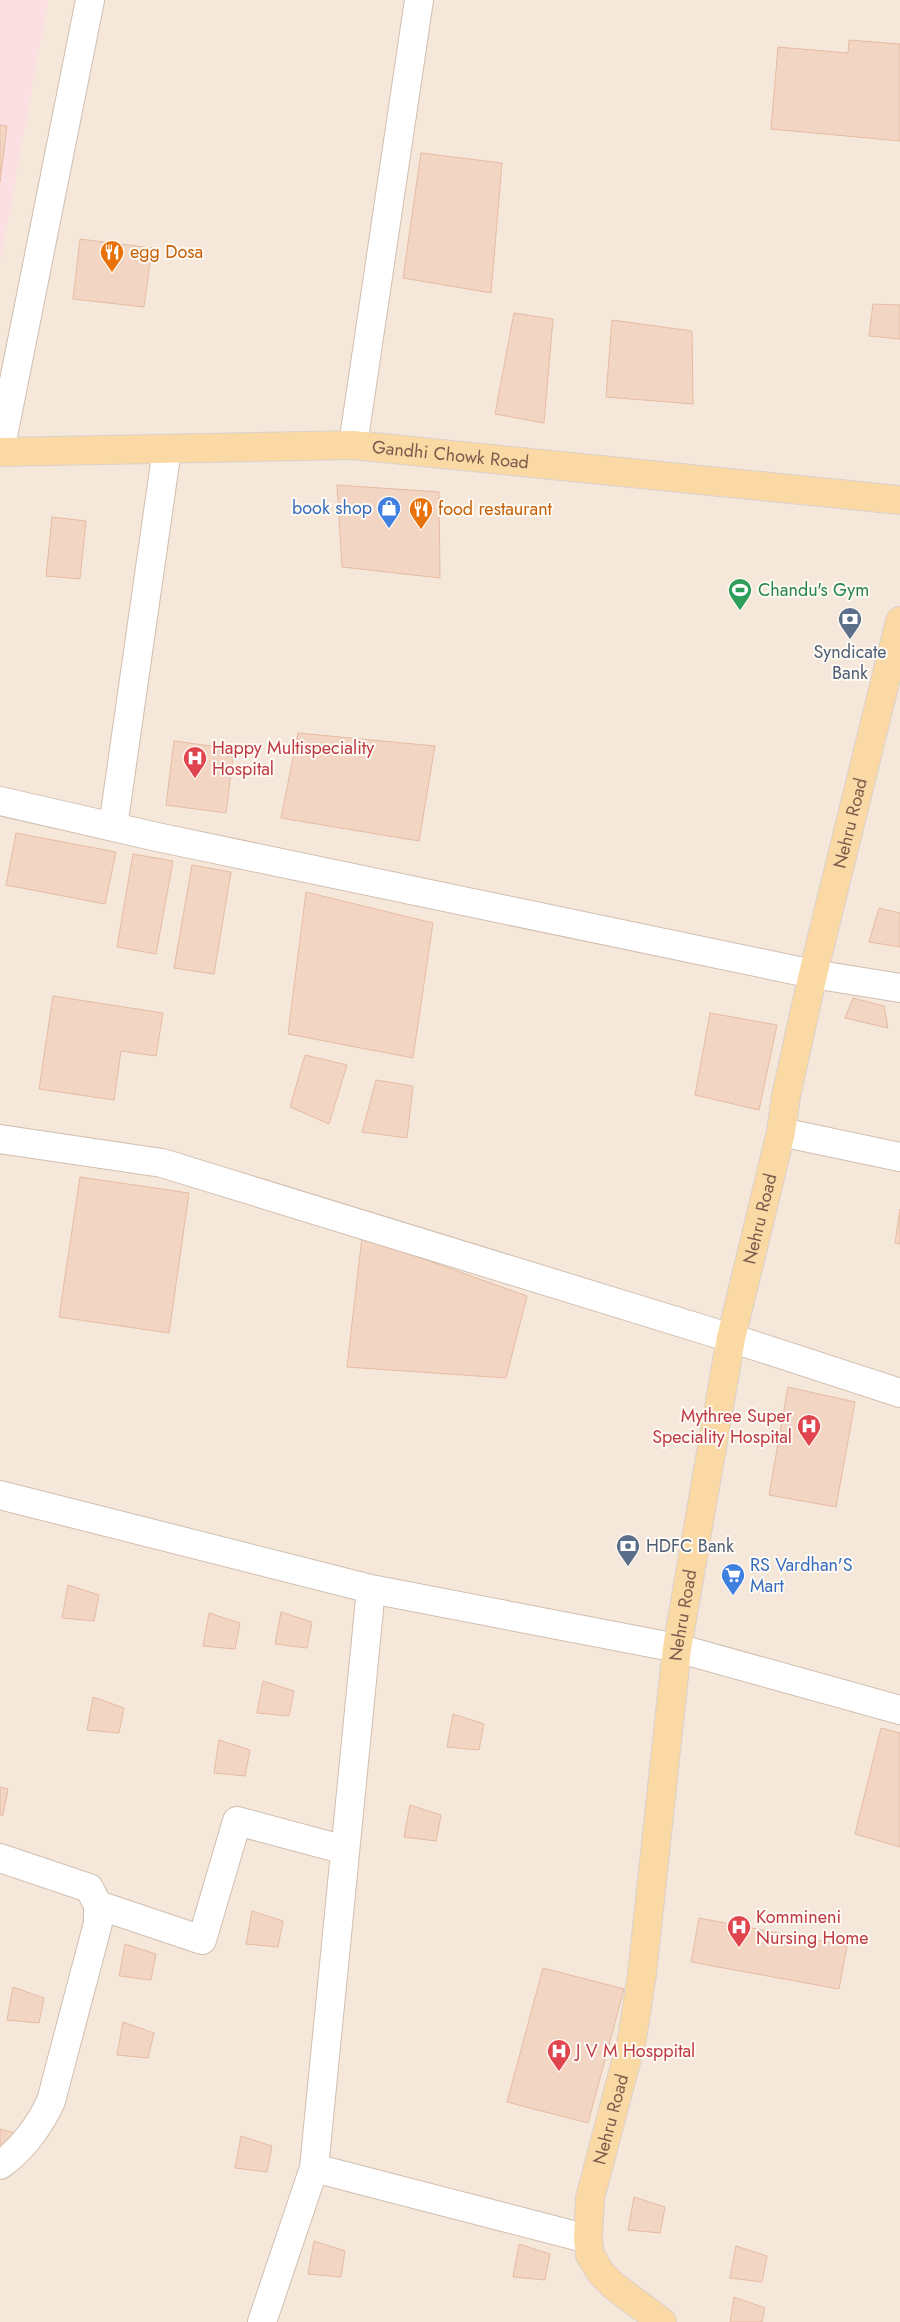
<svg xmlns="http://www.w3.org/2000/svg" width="900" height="2322" font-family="Jost,sans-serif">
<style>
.residential{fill:#f5e8da}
.medical{fill:#fbdfe3}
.building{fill:#f3d5c3;stroke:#e6bba3}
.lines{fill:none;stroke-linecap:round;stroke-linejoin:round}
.minor-casing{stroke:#d1beb0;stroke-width:30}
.major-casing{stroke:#dad1cd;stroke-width:30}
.minor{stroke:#fff;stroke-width:28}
.major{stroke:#fbd9a5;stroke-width:28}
.labels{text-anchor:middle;stroke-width:4;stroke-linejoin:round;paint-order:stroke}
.food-label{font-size:18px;fill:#c56008;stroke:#fffaf3;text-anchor:start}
.street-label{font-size:18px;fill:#7a5c4d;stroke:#fffaf3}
.shop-label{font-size:18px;fill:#366cbe;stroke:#fffaf3;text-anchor:end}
.leisure-label{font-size:18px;fill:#27864d;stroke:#fffaf3;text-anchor:start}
.service-label{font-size:18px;fill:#4e5e75;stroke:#fffaf3}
.health-label{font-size:18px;fill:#be3a42;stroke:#fffaf3;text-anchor:start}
</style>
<rect width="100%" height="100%" fill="#fdf6ec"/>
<path class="residential" d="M0 0H900V2322H0Z"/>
<path class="medical" d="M0 0H48L0 264Z"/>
<path class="building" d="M849 40 900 44V141L771 129 778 47 848 53Z
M0 125 7 126 0 182Z
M421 153 502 163 491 293 403 278Z
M80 239 152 248 144 307 73 299Z
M873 304 900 305V339L869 336Z
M514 313 553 319 544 423 495 414Z
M612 320 692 331 693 404 606 397Z
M337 485 439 492 440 578 342 567Z
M52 517 86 521 80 579 46 576Z
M298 733 435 746 419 841 281 818Z
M174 741 234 749 226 813 166 805Z
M16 833 116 852 105 904 6 885Z
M133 854 173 861 156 954 117 947Z
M192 865 231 872 214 974 174 968Z
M306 892 433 923 413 1058 288 1034Z
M879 908 900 913V947L869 942Z
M53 996 163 1013 156 1056 121 1051 114 1100 39 1089Z
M853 998 884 1006 888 1028 845 1018Z
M710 1013 777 1025 759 1110 695 1095Z
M305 1055 347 1065 329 1124 290 1107Z
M376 1080 413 1086 407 1138 362 1132Z
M80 1177 189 1193 169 1333 59 1317Z
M900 1209V1244L895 1243Z
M362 1237 527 1296 506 1378 347 1367Z
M788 1387 855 1402 836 1507 769 1495Z
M68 1585 99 1595 94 1621 62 1618Z
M281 1612 312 1622 307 1648 275 1644Z
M209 1613 240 1623 235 1649 203 1646Z
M263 1681 294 1691 289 1716 257 1713Z
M93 1697 124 1708 119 1733 87 1730Z
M453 1714 484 1724 479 1750 447 1747Z
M881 1728 900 1733V1847L855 1834Z
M219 1740 250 1750 245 1776 214 1773Z
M0 1787 8 1789 3 1815H0Z
M410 1805 441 1815 436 1841 404 1837Z
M252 1911 283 1921 278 1947 246 1944Z
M699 1918 847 1946 839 1989 691 1962Z
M125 1944 156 1954 151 1980 119 1976Z
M543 1968 624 1989 588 2123 507 2102Z
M13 1987 44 1998 39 2023 7 2020Z
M123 2022 154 2033 148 2058 117 2055Z
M0 2129 15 2133 0 2152Z
M241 2136 272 2146 267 2172 235 2168Z
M634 2197 665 2207 660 2233 628 2230Z
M314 2241 345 2251 341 2277 308 2274Z
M519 2244 550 2254 545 2280 513 2277Z
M736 2246 767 2256 762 2282 730 2278Z
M734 2297 765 2308 762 2322H730Z"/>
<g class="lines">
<g class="minor-casing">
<path id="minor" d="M353 445 419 0
M0 451 90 0
M0 801 157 837 813 974 900 988
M113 827 167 449
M781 1132 900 1157
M0 1139 162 1163 731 1338 900 1393
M0 1495 371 1589 677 1648 900 1710
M0 1858 89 1888 98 1905V1923L51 2101C40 2125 22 2150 0 2165
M98 1905 202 1940 237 1821 345 1850
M314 2168 588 2239
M262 2322 314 2168 371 1589"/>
</g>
<g class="major-casing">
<g id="major">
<path id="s1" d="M0 452 353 445 900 500"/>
<path id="s2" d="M662 2322 614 2286 601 2273 590 2255 588 2239 590 2198 632 2039 642 1974 677 1648 731 1338 781 1132 786 1096 813 974 900 621"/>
</g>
</g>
<use href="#minor" class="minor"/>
<use href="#major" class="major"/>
</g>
<defs>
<g id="restaurant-pin" transform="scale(1.25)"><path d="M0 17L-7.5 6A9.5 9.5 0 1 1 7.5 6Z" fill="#e8710a" stroke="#fffaf3"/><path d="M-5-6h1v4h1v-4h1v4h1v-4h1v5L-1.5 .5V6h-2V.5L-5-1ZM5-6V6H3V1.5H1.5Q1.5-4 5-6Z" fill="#fff"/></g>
<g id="shop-pin" transform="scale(1.25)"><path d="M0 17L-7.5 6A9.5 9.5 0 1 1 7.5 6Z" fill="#3f7fe0" stroke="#fffaf3"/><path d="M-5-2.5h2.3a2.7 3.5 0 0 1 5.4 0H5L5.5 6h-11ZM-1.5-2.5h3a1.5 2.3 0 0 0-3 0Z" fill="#fff"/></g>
<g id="stadium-pin" transform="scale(1.25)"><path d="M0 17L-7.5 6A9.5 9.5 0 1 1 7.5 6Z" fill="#2e9e5b" stroke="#fffaf3"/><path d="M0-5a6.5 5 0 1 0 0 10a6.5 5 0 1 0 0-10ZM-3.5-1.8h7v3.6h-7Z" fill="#fff"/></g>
<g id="bank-pin" transform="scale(1.25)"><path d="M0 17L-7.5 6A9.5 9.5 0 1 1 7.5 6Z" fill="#5c6f8a" stroke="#fffaf3"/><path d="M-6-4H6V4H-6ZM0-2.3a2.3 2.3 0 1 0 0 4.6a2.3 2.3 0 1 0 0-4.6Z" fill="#fff"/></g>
<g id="hospital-pin" transform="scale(1.25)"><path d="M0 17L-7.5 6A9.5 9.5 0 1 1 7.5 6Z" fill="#e0444e" stroke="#fffaf3"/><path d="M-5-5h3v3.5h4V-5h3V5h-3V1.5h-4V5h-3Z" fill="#fff"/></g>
<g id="supermarket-pin" transform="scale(1.25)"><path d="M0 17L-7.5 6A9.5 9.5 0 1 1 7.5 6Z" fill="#3f7fe0" stroke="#fffaf3"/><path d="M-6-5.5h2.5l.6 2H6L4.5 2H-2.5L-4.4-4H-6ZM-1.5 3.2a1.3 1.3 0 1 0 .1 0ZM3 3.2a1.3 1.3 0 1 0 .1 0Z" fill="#fff"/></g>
</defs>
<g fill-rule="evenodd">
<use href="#restaurant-pin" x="112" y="252"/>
<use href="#shop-pin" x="389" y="508"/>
<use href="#restaurant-pin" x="421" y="509"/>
<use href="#stadium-pin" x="740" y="590"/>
<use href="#bank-pin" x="850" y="619"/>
<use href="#hospital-pin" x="195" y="758"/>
<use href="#hospital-pin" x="809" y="1426"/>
<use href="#bank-pin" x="628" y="1546"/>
<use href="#supermarket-pin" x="733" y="1575"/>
<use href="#hospital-pin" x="739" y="1927"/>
<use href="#hospital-pin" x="559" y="2051"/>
</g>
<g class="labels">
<g class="food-label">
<text x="130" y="258">egg Dosa</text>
<text x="438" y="515">food restaurant</text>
</g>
<g class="street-label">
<text dy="6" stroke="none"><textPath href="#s1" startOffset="451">Gandhi Chowk Road</textPath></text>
<text dy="6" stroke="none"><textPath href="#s2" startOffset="1558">Nehru Road</textPath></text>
<text dy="6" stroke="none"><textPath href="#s2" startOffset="1152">Nehru Road</textPath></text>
<text dy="6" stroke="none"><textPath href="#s2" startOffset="748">Nehru Road</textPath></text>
<text dy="6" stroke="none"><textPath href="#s2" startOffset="238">Nehru Road</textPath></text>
</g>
<g class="shop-label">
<text x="372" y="514">book shop</text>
<text x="750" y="1571" text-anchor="start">RS Vardhan'S<tspan x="750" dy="21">Mart</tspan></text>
</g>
<g class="leisure-label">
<text x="758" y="596">Chandu's Gym</text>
</g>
<g class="service-label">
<text x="850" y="658">Syndicate<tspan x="850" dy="21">Bank</tspan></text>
<text x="646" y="1552" text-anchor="start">HDFC Bank</text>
</g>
<g class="health-label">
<text x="212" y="754">Happy Multispeciality<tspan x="212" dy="21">Hospital</tspan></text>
<text x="792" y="1422" text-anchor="end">Mythree Super<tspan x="792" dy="21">Speciality Hospital</tspan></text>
<text x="756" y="1923">Kommineni<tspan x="756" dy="21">Nursing Home</tspan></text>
<text x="576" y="2057">J V M Hosppital</text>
</g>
</g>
</svg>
